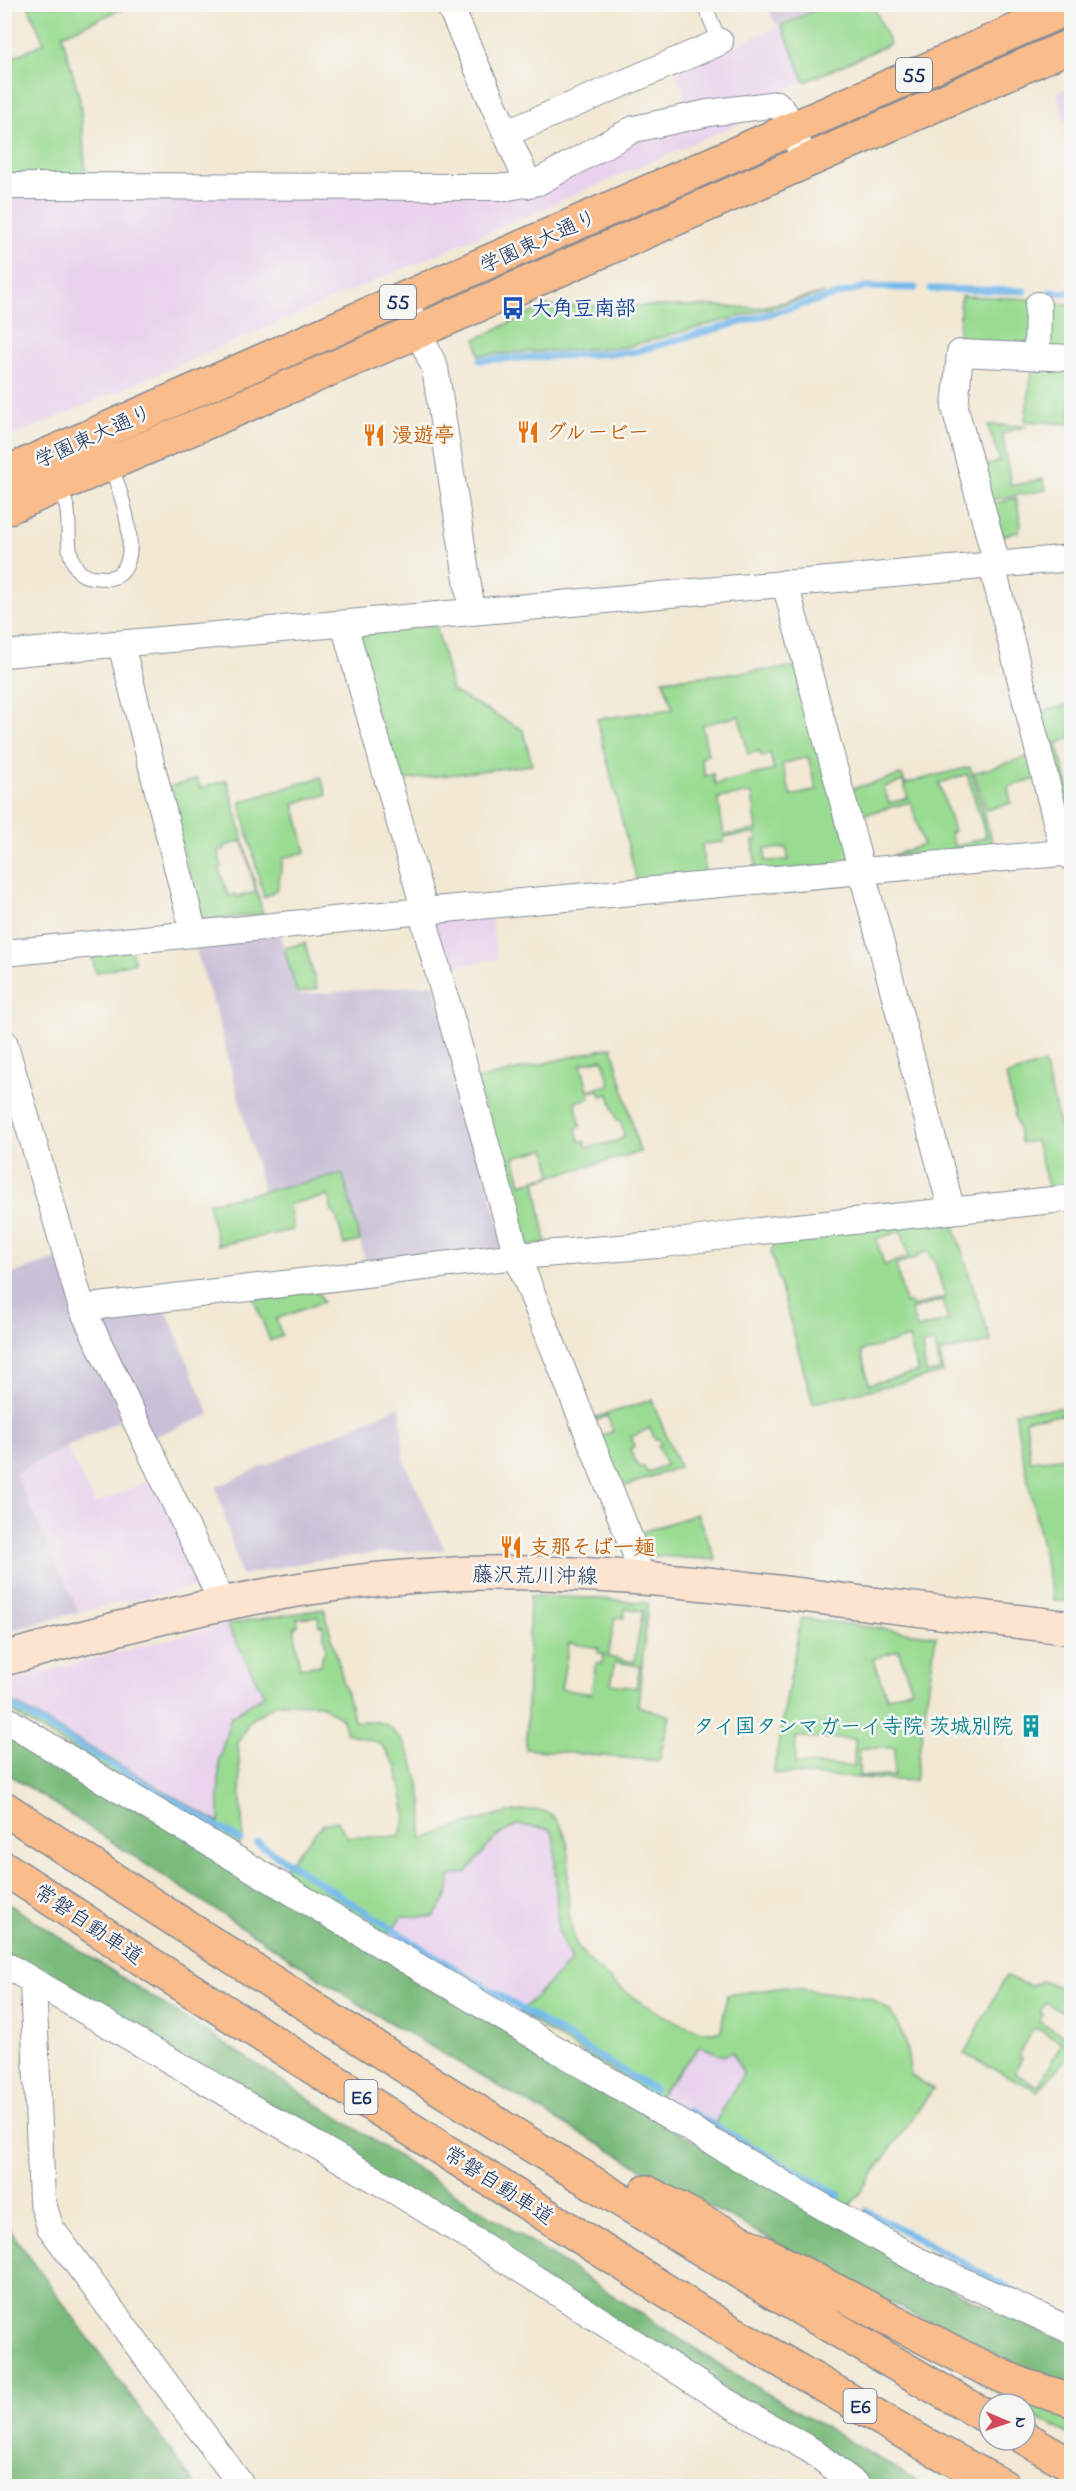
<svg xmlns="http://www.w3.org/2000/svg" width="1076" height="2491" font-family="'Indie Flower','Klee One',sans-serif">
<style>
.built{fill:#e9d2ed}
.industrial{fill:#c9bfd7}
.green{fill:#99db91;stroke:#5a8578;stroke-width:1.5;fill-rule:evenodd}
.forest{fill:#7abb7b;stroke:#4a756c;stroke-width:1.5}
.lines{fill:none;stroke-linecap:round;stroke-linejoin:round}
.stream{stroke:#75b9eb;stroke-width:7}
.service-casing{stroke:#868c98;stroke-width:16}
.minor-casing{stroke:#868c98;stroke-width:28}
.secondary-casing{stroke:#868c98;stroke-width:36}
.primary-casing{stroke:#868c98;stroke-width:36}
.motorway-casing{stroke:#868c98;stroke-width:36}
.service{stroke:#fff;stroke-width:14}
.minor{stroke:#fff;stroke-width:26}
.secondary{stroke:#fde4d0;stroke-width:33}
.primary{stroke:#f9bc8a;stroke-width:33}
.motorway{stroke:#f9bc8a;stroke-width:33}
.labels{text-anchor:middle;stroke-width:5;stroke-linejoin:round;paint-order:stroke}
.shield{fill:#f6f6f2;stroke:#5d6b8a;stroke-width:1.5}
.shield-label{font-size:20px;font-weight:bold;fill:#1b2f5e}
.street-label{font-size:21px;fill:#1b2f5e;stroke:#f6f6f2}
.transit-label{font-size:21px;font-weight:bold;fill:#164399;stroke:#f6f6f2;text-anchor:start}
.food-label{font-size:21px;font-weight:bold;fill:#c56008;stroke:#f6f6f2;text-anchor:start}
.culture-label{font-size:21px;font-weight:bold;fill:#0d838f;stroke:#f6f6f2;text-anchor:end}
</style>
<rect width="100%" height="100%" fill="#f6f6f2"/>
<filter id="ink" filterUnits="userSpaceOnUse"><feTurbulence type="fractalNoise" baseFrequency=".0167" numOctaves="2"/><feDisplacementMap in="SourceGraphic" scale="12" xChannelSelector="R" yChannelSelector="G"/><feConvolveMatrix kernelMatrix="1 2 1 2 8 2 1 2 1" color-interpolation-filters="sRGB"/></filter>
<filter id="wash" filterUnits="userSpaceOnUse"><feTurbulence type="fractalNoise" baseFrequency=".008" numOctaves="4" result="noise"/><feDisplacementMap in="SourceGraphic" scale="24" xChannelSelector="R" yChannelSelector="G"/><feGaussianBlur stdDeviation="1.35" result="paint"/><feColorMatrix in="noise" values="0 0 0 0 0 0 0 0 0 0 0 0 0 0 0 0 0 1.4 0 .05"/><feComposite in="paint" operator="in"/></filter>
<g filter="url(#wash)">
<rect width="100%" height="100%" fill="#f2e8d3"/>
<path class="built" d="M781 25 805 82 774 94 735 96 688 105 676 73Z
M1071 86H1072L1071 143 1057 92Z
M768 111 549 206 5 440V197L518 193 639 132Z
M490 914 497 959 445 968 432 924 437 917Z
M67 1448 95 1504 153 1479 202 1585 79 1612 15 1473Z
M227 1624 265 1695 219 1760V1823L5 1697V1682Z
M516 1825 549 1829 554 1837 558 1930 571 1961 519 2013 387 1935 403 1916 450 1890V1876L466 1873 495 1838Z
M700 2046 723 2056 733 2051 743 2074 711 2130 656 2099Z"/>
<path class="industrial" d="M767 5H823L776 25Z
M280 931 296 995 434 984 504 1243 499 1250 366 1264 343 1174 263 1190 217 1015 193 942Z
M57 1259 123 1419 15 1473 79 1612 5 1632V1276Z
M163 1303 210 1415 152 1437 96 1320 100 1314Z
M400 1406 404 1461 445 1550 387 1552 313 1561 241 1575 216 1487Z"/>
<path class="green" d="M830 4 873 5 890 44 805 82 781 25Z
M28 5H131L62 35 80 100 86 176H5L4 61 44 43Z
M825 293 626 347 479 355 476 339 545 306H713L756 308Z
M961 296 1034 299 1031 351 958 347Z
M1041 303 1071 304V424L1025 421Z
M988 425 1028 426 1002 433 1011 486 1043 479 1046 490 991 500 981 467 1000 461Z
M1016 498 1021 524 1018 532 1001 536 990 505Z
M436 625 452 691 523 730 532 765 397 781 355 638 361 631Z
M797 667 855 864 637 882 597 719 673 709 663 680ZM739 716 748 754 759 751 762 757 770 754 774 770 715 784 713 774 705 776 701 758 708 755 702 725ZM808 757 817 790 791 796 782 764ZM752 793 757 830 724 835 718 798ZM757 834V840L753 841 756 870 705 875 702 844 724 842V837ZM787 848 788 860 765 861V849Z
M1071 704V738L1057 743 1071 799 1061 802 1039 712Z
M1034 755 1040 778 1008 787 1011 803 986 810 974 773Z
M970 767 994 849 891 856 923 845 911 802 858 816 851 789 902 775 906 785V783ZM967 774 986 837 955 847 950 833 954 831 939 783ZM903 781 908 798 889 803 884 787Z
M321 777 327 795 294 803 306 852 283 858 278 888 264 898 240 802Z
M197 779 200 788 227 780 263 914 205 920 201 915 166 788ZM243 841 256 892 237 897 236 894 229 896 219 869 222 867 218 851 225 849V846Z
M305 943 317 989 297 993 284 948Z
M130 948 135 962 96 973 90 951Z
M612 1047 640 1152 535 1181 546 1242 525 1247 476 1080ZM603 1059 610 1085 588 1090 581 1064ZM599 1090 601 1096 609 1094 617 1121H621L624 1136 617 1141 587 1148 584 1141H579L576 1128 581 1126 575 1102 590 1098 589 1092ZM546 1149 552 1175 521 1184 514 1157Z
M1044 1063 1071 1170V1180L1065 1188 1049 1190 1036 1141 1021 1143 1006 1076Z
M343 1174 360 1241 344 1245 336 1215 332 1212 329 1196 289 1204 293 1230 218 1245 208 1203Z
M952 1220 991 1342 940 1352 943 1373 813 1403 771 1252 777 1236ZM901 1231 909 1257 884 1265 876 1239ZM929 1251 931 1258 934 1259 945 1297 913 1307 911 1303H905L896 1264 919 1257 918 1254ZM942 1300 948 1320 917 1329 911 1310ZM909 1338 918 1372 869 1384 861 1351ZM935 1342 940 1371 926 1373 922 1345Z
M316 1288 323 1302 276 1319 282 1336 270 1341 252 1295Z
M652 1400 679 1467 620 1488 590 1419ZM607 1416 613 1431 599 1437 593 1422ZM650 1428 655 1440 658 1438 661 1445 658 1446 666 1465 647 1473 644 1466 639 1468 630 1449 635 1446 631 1437Z
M1071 1407V1414L1026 1419 1030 1461 1071 1457V1602L1053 1600 1014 1412Z
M697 1514 716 1560 644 1555 636 1534Z
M530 1596 591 1598 648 1603 638 1706 670 1716 659 1761 526 1749ZM626 1608 643 1611 634 1662 608 1657 615 1617 624 1618ZM569 1643 599 1648 598 1653 604 1654 602 1663H596L591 1694 561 1689ZM615 1662 640 1666 636 1688 611 1684Z
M324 1609 354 1721C363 1722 378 1720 386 1725 417 1746 427 1805 421 1839 449 1831 522 1801 548 1813 560 1819 566 1835 568 1848 570 1856 568 1866 568 1875 568 1896 568 1918 574 1938 583 1970 689 2042 721 2031L727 1995 785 1987 871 1998 890 2011 905 2039 911 2075 933 2089 850 2206 711 2130 743 2074 733 2052 723 2056 700 2046 656 2099 519 2013 571 1961 558 1930 554 1837 549 1829 516 1825 495 1838 466 1873 450 1876C450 1895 445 1903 433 1917L403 1916 387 1935 280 1872 323 1824 337 1821 348 1837H399L406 1815 397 1767 380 1743 346 1733 342 1719 320 1704 277 1703 250 1720 238 1743 243 1836 237 1849 5 1708 4 1697 219 1823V1760L231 1716 264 1695 227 1624ZM318 1616 319 1626H323L326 1651 323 1652 321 1665 300 1668 294 1627 298 1626 297 1618Z
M801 1618 936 1636 915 1781 773 1773ZM898 1650 912 1689 887 1698 873 1659ZM796 1737 855 1739 854 1766 795 1764ZM859 1748H895L894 1776H859Z
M1006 1976 1030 1986 1042 1981 1071 1991V2016L1045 2002 1040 2012 1043 2014 1039 2022 1067 2037 1071 2029V2041L1068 2039 1066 2043 1071 2045 1072 2052 1038 2091 964 2054ZM1033 2029H1038L1062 2042 1038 2086 1014 2073 1022 2058 1019 2056Z
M977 2381 1071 2414V2436L1025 2410V2404H1015Z"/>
<path class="forest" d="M4 1728 571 2070 958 2293 1035 2329 1071 2342V2386L1049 2379 963 2339 867 2291 701 2202 569 2127 375 2014 5 1772Z
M4 1901 736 2375 926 2486H875L824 2449 5 1954Z
M4 2222 194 2483 191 2486H5Z"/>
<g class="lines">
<path class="stream" d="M931 289 1024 291
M1051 292 1072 293
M480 360 634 352 865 287 915 288
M4 1701 240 1840
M258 1843 428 1952 654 2090
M688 2111 839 2195
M867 2211 1018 2293"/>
</g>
</g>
<g filter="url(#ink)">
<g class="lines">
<g class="service-casing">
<path id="service" d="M704 4 720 42
M58 486C61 493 65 500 67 508 71 529 64 551 78 570 83 578 95 577 103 578 152 581 121 488 109 464"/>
</g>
<g class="minor-casing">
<path id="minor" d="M449 4 529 185
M507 133 720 42
M4 186 508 187 538 182 634 129 708 113 777 104 784 112 799 146
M404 300 435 368 472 612
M1037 357 1038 305
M1072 358 960 353 955 408 995 557 994 573 1062 845 1072 858
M785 583 952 1211
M344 624 421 898 425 924 517 1256 635 1552 639 1578
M121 644 194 934
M4 654 1072 558
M4 953 423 911 1072 852
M4 1042 82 1308 223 1604
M82 1308 517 1256 657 1245 759 1231 1072 1198
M4 1718 110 1784 792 2189 917 2260 1072 2331
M4 1964 397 2192 539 2281 720 2398 812 2451 858 2486
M33 1982 42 2200 50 2227 242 2486"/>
</g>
<g class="secondary-casing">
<path id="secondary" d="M4 1659C140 1621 278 1585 418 1576 564 1565 712 1583 856 1602 928 1611 1000 1619 1072 1628"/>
</g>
<g class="primary-casing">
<path id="primary" d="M4 474 1072 6
M4 509 419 331 1072 45"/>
</g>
<g class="motorway-casing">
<path id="motorway" d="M4 1808C327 2021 654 2226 989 2418
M4 1868 147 1962 718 2324 921 2442 1003 2486
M646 2192 972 2362 1022 2385 1072 2400
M1025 2438 1072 2465"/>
</g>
<use href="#service" class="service"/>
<use href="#minor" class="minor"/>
<use href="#secondary" class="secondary"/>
<use href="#primary" class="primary"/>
<use href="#motorway" class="motorway"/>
</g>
</g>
<defs>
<g id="bus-bare" transform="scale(1.8)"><path d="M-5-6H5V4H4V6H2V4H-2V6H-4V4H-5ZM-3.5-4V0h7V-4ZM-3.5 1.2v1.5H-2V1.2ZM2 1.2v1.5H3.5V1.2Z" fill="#1a4fb4" stroke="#f6f6f2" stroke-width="2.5" paint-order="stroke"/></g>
<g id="restaurant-bare" transform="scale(1.8)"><path d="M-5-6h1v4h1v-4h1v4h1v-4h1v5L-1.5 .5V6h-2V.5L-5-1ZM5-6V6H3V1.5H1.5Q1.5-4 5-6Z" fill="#e8710a" stroke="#f6f6f2" stroke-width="2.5" paint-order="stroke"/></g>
<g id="building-bare" transform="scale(1.8)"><path d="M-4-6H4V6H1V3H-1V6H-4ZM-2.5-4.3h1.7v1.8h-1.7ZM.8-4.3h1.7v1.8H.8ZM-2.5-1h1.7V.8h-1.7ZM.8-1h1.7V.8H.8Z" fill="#0f9aa8" stroke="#f6f6f2" stroke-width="2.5" paint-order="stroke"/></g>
</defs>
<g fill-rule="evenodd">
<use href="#bus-bare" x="513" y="308"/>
<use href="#restaurant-bare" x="528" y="432"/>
<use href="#restaurant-bare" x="374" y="435"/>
<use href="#restaurant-bare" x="511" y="1547"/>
<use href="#building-bare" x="1031" y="1726"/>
</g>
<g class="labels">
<g class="shield">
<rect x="896" y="58" width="36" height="34" rx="4.5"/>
<rect x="380" y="285" width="36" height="34" rx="4.5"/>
<rect x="344.5" y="2080" width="33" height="34" rx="4.5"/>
<rect x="843.5" y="2389" width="33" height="34" rx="4.5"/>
</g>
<g class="shield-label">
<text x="914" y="82">55</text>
<text x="398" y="309">55</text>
<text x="361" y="2104">E6</text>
<text x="860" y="2413">E6</text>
</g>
<g class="street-label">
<text transform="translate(538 241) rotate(-24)" y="7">学園東大通り</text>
<text transform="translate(93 436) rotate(-24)" y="7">学園東大通り</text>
<text transform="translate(535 1575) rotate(1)" y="7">藤沢荒川沖線</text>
<text transform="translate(89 1924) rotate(34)" y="7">常磐自動車道</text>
<text transform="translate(499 2185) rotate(33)" y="7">常磐自動車道</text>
</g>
<g class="transit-label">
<text x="531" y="315">大角豆南部</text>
</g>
<g class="food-label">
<text x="546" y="439">グルービー</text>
<text x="392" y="442">漫遊亭</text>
<text x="529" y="1554">支那そば一麺</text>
</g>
<g class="culture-label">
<text x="1013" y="1733">タイ国タンマガーイ寺院 茨城別院</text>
</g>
</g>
<rect width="1076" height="2491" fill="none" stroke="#f6f6f2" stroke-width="24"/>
<g transform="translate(1007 2422) rotate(92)"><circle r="28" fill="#f6f6f2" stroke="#9ea6b7" stroke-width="1.5"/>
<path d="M0-4.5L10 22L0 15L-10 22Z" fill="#d1495b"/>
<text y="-9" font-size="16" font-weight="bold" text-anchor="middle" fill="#1b2f5e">N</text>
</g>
</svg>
